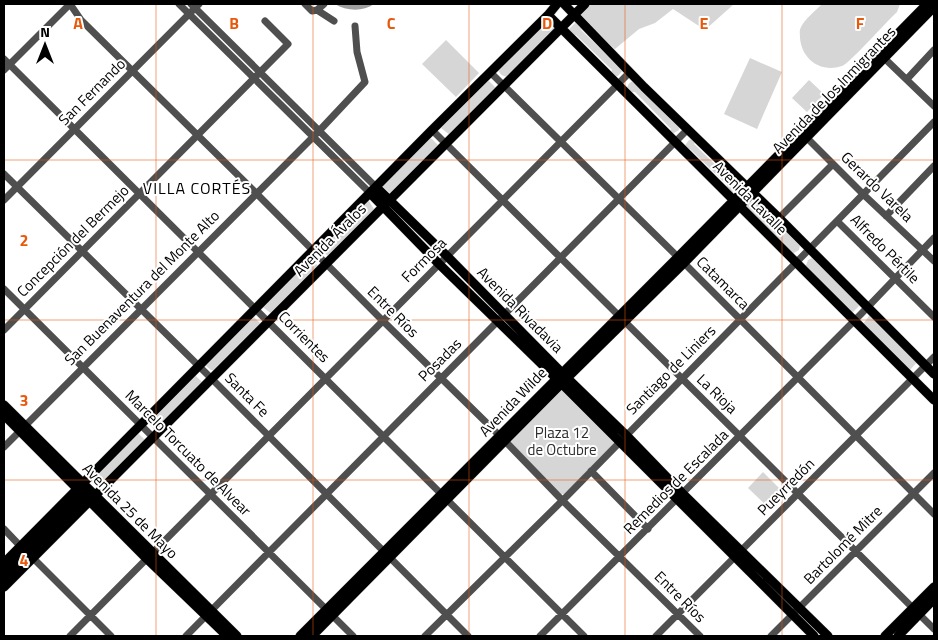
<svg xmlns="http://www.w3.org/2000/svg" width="938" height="640" font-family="'Titillium Web',sans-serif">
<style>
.green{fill:#d6d6d6}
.water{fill:#9d9d9d}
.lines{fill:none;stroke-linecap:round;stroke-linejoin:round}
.major-casing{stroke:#dbdbdb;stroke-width:10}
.minor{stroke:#4f4f4f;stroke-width:7}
.major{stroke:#000;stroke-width:9}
.grid{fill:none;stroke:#e8590c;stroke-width:1;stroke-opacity:0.55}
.labels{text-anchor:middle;stroke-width:4;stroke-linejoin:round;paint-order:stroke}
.street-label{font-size:15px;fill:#000;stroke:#fff}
.park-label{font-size:15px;fill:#2d2d2d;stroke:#fff}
.neighbourhood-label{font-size:16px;letter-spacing:1px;fill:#000;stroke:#fff}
.grid-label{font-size:16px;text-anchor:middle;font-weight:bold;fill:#e8590c;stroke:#fff;stroke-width:4;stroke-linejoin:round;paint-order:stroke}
</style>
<rect width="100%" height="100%" fill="#fff"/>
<path class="green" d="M586 4H734L705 30 673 9 655 23 639 29 615 49 577 16Z
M822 4H900L897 12C888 20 849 64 842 66 821 73 802 60 800 38 800 34 799 31 801 27 805 19 815 11 822 4Z
M549 21 555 28 508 77C502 76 499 74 498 68L544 22Z
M575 23H579L583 27 581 30 616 64H620L623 70 618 76 614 77 610 74 612 70 576 35H572L569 29Z
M446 40 479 73 456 97 422 64Z
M750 58 782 72 757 129 724 114Z
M636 80 638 83 637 86 673 122H678L680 125 679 130 672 134 669 132 671 129 635 92H629L627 89C628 83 630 82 636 80Z
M809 80 824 94 807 112 792 98Z
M489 81 495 87V91L450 135 441 128V125L485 82Z
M428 138 432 139 438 145 437 149 394 192 390 193 383 187V183Z
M694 138 696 141 694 144 731 180H736L738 183C737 188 735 191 730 193L726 189 727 185 690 149 686 151 683 148 689 140Z
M366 201H369L375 211 328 256 321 250V246Z
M755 201 800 245 799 250 792 254 746 208 747 204Z
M311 258 318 266 272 314 264 308 263 304Z
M812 258 816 259 858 302 859 306 852 313 805 268 808 260Z
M869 316 874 317 918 361 910 370 905 368 863 324Z
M249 317H254L260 323V327L216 371 211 370 205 365Z
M195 375 202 382 158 429H154L148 423Z
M560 389H563L615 440V443L564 494H560L510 442V439Z
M138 433 145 440 97 488 91 481Z
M763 472 786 495 771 510 748 488Z"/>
<path class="water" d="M335 4H374C363 12 346 11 335 4Z"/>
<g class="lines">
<g class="major-casing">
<path id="major" d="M564 4 644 87 779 218 934 374
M548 15 934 400
M376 187 447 256 561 372 626 435 682 493 828 636
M370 193 439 264 562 384 814 636
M4 405 237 636
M4 415 147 559 227 636
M4 563 432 130 548 15 557 4
M4 575 84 495
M4 587 585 4
M300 636 678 257 927 4
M312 636 567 378 684 263 934 7
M885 636 934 587
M898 636 934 599"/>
</g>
<path class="minor" d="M70 4 81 20 256 193 383 321 505 441 562 500 700 636
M179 4 370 193
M191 4 376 187
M305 4 312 11 317 10 324 4
M317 10 334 21
M881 55 934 106
M4 59 584 636
M4 70 70 4
M491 73 684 263 934 514
M907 79 934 50
M432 130 934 629
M803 134 864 195 934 261
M4 174 212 379 468 636
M4 200 199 4
M886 216 934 166
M779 218 833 164
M837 221 934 317
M4 289 353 636
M4 330 288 44 265 21
M4 447 319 131 365 82 357 52 355 26
M591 471 648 529
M4 529 23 549
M31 556 111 636
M70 636 630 72
M186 636 688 129
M425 636 568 495 934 122
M540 636 861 314 934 238
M656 636 934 357
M771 636 934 473"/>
<use href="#major" class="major"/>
</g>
<path class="grid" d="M156 4V636M313 4V636M469 4V636M625 4V636M782 4V636M4 160H934M4 320H934M4 480H934"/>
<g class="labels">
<g class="street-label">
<text transform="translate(834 90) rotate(-46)" y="5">Avenida de los Inmigrantes</text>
<text transform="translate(92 92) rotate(-45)" y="5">San Fernando</text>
<text transform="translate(877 187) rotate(44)" y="5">Gerardo Varela</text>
<text transform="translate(750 198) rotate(45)" y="5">Avenida Lavalle</text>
<text transform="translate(330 240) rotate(-45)" y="5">Avenida Ávalos</text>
<text transform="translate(73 241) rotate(-45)" y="5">Concepción del Bermejo</text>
<text transform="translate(885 249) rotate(45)" y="5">Alfredo Pértile</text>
<text transform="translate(424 260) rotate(-45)" y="5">Formosa</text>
<text transform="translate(723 283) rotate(45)" y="5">Catamarca</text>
<text transform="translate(142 288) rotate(-45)" y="5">San Buenaventura del Monte Alto</text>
<text transform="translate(520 310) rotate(45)" y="5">Avenida Rivadavia</text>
<text transform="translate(393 312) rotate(45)" y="5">Entre Ríos</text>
<text transform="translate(304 337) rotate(45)" y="5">Corrientes</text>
<text transform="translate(440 360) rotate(-45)" y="5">Posadas</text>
<text transform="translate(671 370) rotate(-45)" y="5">Santiago de Liniers</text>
<text transform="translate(717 394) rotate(44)" y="5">La Rioja</text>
<text transform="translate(247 395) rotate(45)" y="5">Santa Fe</text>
<text transform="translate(513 402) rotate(-46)" y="5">Avenida Wilde</text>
<text transform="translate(188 453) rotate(45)" y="5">Marcelo Torcuato de Alvear</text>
<text transform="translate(676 482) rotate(-45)" y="5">Remedios de Escalada</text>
<text transform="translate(786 487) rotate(-45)" y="5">Pueyrredón</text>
<text transform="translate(130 511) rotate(45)" y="5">Avenida 25 de Mayo</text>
<text transform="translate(843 545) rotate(-45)" y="5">Bartolomé Mitre</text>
<text transform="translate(680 597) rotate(45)" y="5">Entre Ríos</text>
</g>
<g class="park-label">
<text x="562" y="438">Plaza 12<tspan x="562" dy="17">de Octubre</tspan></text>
</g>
<g class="neighbourhood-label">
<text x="197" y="194">VILLA CORTÉS</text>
</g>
</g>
<g class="grid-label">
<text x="78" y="29">A</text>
<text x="234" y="29">B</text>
<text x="391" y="29">C</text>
<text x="547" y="29">D</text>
<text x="704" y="29">E</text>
<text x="860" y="29">F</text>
<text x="24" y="246">2</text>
<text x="24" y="406">3</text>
<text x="24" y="566">4</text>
</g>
<rect width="938" height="640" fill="none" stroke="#000000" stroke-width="10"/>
<g transform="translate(45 45)" stroke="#ffffff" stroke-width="4" paint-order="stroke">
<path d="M0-4L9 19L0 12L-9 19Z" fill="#000000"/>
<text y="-8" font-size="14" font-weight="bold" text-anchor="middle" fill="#000000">N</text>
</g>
</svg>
